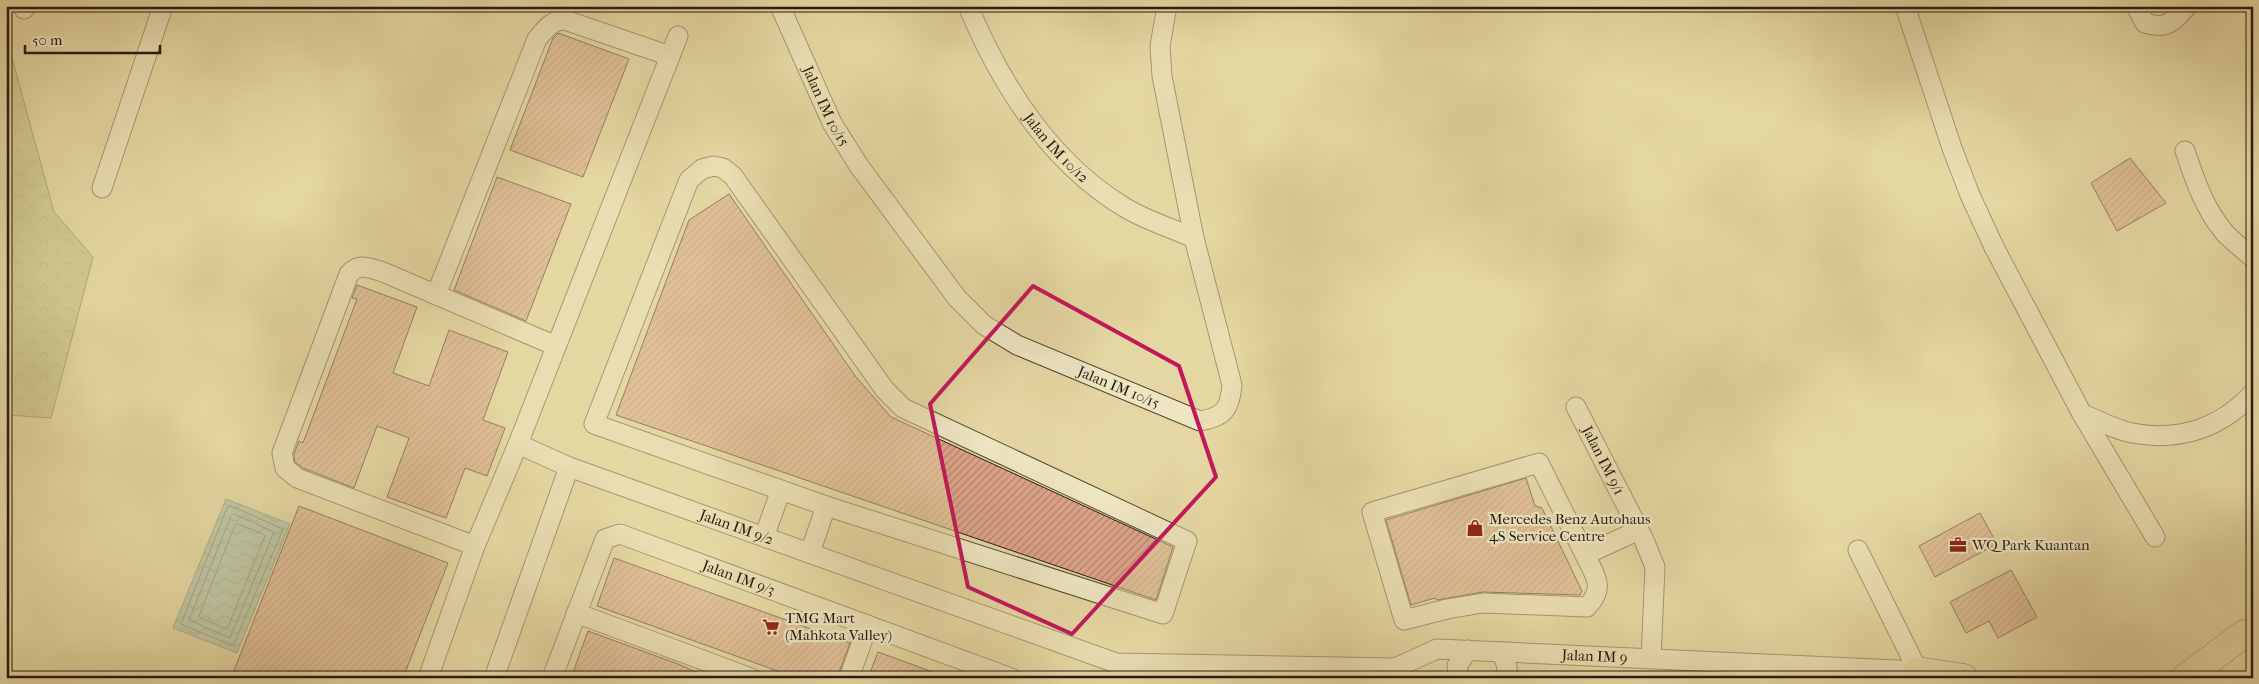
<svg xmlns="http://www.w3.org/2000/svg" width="2259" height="684" font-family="'IM FELL French Canon',serif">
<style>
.forest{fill:url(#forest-crowns);stroke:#716c48}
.water{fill:url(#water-waves);stroke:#6a796e}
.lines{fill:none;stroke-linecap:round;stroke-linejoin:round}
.shore{stroke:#5e6a5e;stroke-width:1}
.building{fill:url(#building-hatch);stroke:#271b10}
.minor-casing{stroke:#564a35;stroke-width:21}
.highway-casing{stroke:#271b10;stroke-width:29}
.minor{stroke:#eee5c3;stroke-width:19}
.highway{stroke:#e5d7a3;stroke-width:28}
.marked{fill:none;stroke:#c2185b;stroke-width:4;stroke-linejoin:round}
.labels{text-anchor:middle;stroke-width:4.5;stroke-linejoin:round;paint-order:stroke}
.street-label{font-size:15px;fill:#271b10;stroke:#eee5c3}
.poi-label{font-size:15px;fill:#271b10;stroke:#eee5c3;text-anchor:start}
</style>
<defs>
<pattern id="forest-crowns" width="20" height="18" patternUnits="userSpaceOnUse" patternTransform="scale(1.25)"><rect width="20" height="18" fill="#bbbd81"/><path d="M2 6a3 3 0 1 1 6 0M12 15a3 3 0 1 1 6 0" fill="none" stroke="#a1a26e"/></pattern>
<pattern id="water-waves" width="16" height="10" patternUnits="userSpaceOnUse" patternTransform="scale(1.25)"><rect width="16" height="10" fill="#96b8ac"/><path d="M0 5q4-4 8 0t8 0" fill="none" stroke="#7a958b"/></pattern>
<pattern id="building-hatch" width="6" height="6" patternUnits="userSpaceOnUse" patternTransform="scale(1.25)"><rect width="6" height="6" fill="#dda489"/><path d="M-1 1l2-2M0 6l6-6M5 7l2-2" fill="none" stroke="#b3856f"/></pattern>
</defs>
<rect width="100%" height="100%" fill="#e5d7a3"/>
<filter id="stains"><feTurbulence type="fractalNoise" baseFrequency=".004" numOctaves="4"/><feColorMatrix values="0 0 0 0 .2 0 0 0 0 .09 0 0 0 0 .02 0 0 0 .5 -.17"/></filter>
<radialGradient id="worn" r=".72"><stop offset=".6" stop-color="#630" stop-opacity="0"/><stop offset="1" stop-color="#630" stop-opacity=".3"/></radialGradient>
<path class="forest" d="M6 36 54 212 93 257 51 418 6 415Z"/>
<path class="water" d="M226 499 290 524 237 653 173 628Z"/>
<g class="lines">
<path class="shore" d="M231 506 283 529 233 646 181 624 227 508Z
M234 514 274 532 230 638 189 620 231 516Z
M238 524 263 534 265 536 228 627 225 628 200 618 199 616 235 525Z"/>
</g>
<path class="building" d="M558 33 629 59 583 177 510 150 553 38Z
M2130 158 2166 203 2117 231 2091 183Z
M497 177 571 204 526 321 454 290Z
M729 194 856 377 891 417 1173 547 1156 600 616 415 689 220Z
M357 285 417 307 393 373 429 386 449 330 508 352 483 420 505 428 487 476 465 468 446 518 387 497 409 438 377 426 354 488 303 468 295 462 294 454 299 441 303 443 357 299 352 298Z
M1526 478 1535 506 1542 508 1582 591 1580 595 1483 592 1437 600 1435 598 1411 605 1386 520Z
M299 506 448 563 403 678H231Z
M1980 513 1997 544 1935 577 1919 546Z
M614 558 850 643 837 678H797L597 606Z
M2011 570 2037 617 1998 638 1989 621 1966 633 1950 602Z
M588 631 678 664 710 678H571Z
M878 652 944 676V678H868Z"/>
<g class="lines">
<g class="minor-casing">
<g id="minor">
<path id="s1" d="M780 6 832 123 859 166 957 298 984 325 1017 345 1200 421C1224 417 1230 409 1232 385L1194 238 1162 76 1160 46 1167 6"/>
<path id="s2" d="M968 6C1001 85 1050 162 1124 207 1145 220 1171 228 1194 238"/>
<path d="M1905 6 1952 148 1970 195 1994 247 2082 414 2155 537"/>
<path d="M2136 6 2145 23C2166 30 2173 22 2187 6"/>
<path d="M24 9 27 6"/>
<path d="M2185 151C2195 180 2204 208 2224 232 2232 241 2243 249 2253 258"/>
<path d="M713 166 723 168 733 176 885 390 903 408 1187 541 1163 614 826 506 594 424 689 180 702 169Z"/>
<path d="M102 188 163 6"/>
<path d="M436 295 537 39C546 29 551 20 565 20L670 56"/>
<path id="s3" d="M1576 407 1644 540 1655 567 1651 659"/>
<path d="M2082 414C2098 420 2116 430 2132 433 2179 442 2221 428 2253 393"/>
<path id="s4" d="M518 444 569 467 1116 663 1395 668 1437 649 1918 671 1858 550"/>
<path d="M764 537 781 490"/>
<path d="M475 546 297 478 285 468 282 453 349 274C359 262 369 268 383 272L556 346"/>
<path d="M810 553 826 506"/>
<path d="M1585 555 1539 463 1372 512 1404 620 1447 609 1483 603 1587 607C1606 587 1595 576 1585 555L1639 530"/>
<path d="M576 613 751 678"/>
<path d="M1502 652 1507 667V678"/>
<path d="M428 678 475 546 518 444 678 36"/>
<path d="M494 678 569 467"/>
<path id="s5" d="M552 678 605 539 620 534 1011 678"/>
<path d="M849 678 868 625"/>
<path d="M1459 678 1457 666 1468 650"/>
</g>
</g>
<g class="highway-casing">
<path id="highway" d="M1918 671 1964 678
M2185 678 2244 634"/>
</g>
<use href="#minor" class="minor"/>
<use href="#highway" class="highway"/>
</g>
<path d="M0 0H2259V684H0ZM1033 286 1179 366 1216 477 1072 634 968 587 930 404Z" fill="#e5d7a3" fill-opacity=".55" fill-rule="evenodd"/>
<path class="marked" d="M1033 286 1179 366 1216 477 1072 634 968 587 930 404Z"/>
<defs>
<g id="shop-bare" transform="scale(1.35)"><path d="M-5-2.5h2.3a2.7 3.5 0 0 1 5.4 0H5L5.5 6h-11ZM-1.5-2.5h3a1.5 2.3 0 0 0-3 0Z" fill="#8f2418" stroke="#eee5c3" stroke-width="2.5" paint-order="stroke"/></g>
<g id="office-bare" transform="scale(1.35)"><path d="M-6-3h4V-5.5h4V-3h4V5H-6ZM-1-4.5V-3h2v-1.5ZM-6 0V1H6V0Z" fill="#8f2418" stroke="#eee5c3" stroke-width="2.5" paint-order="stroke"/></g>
<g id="supermarket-bare" transform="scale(1.35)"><path d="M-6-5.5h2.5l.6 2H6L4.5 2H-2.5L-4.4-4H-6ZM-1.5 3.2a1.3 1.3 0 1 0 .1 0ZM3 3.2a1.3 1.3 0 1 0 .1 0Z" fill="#8f2418" stroke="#eee5c3" stroke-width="2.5" paint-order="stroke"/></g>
</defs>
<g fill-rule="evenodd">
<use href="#shop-bare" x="1475" y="528"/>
<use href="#office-bare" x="1958" y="545"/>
<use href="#supermarket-bare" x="771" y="627"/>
</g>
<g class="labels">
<g class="street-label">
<text dy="5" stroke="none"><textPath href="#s1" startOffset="110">Jalan IM 10/15</textPath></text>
<text dy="5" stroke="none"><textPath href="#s2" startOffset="168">Jalan IM 10/12</textPath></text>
<text dy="5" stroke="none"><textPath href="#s1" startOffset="530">Jalan IM 10/15</textPath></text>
<text dy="5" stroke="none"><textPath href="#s3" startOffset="60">Jalan IM 9/1</textPath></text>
<text dy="5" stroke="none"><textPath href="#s4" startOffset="234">Jalan IM 9/2</textPath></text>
<text dy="5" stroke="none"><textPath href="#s5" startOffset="291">Jalan IM 9/3</textPath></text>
<text dy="5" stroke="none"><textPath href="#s4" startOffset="1120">Jalan IM 9</textPath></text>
</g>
<g class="poi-label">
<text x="1489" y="524">Mercedes Benz Autohaus<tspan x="1489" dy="17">4S Service Centre</tspan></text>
<text x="1972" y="550">WQ Park Kuantan</text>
<text x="785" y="623">TMG Mart<tspan x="785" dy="17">(Mahkota Valley)</tspan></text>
</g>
</g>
<rect width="2259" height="684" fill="none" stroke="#e5d7a3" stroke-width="25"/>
<rect x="8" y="8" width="2244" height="669" fill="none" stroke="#271b10" stroke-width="2.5"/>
<rect x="12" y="12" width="2234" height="659" fill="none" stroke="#271b10"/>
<path d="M25 45v8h135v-8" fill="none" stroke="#271b10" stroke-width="2.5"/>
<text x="32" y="45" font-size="15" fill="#271b10" stroke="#eee5c3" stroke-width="4" paint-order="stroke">50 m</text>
<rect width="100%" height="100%" filter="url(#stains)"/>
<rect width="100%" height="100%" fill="url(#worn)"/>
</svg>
